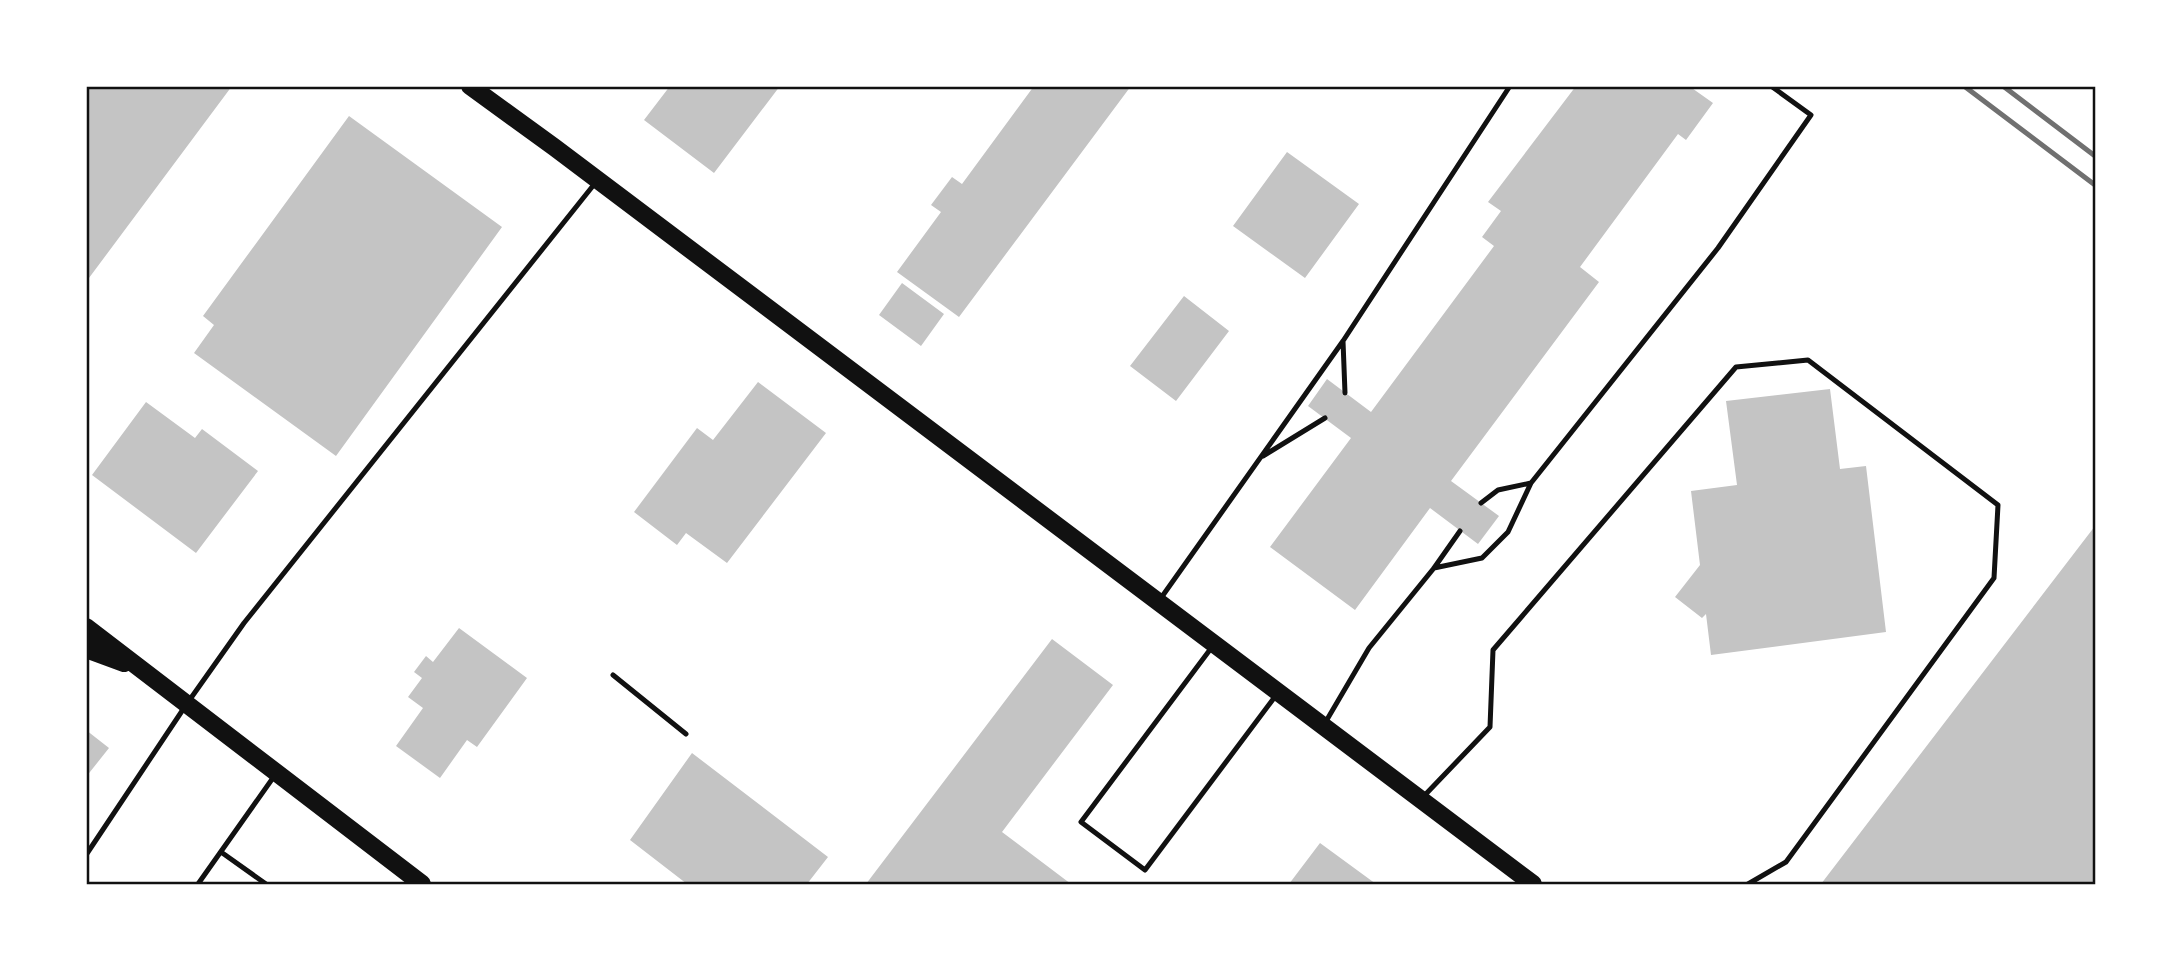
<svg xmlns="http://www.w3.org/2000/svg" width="2181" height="970" font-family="'Source Sans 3',sans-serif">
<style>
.building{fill:#c4c4c4}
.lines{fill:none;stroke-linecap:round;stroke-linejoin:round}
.service{stroke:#111;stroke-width:5}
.primary{stroke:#111;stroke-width:18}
.rail{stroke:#707070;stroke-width:5}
.neatline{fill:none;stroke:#111;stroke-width:2.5}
</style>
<rect width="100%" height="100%" fill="#fff"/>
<path class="building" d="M88 86H232L86 282V89Z
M670 86H780L714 173 644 120Z
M1034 86H1131L959 317 897 272 941 212 931 205 952 177 962 184Z
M1576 86H1689L1713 103 1686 140 1678 134 1580 267 1599 282 1451 481 1499 516 1478 544 1430 508 1355 610 1270 547 1351 438 1308 406 1327 379 1371 412 1494 246 1482 237 1501 211 1488 202Z
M349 116 502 227 336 456 194 353 214 325 203 316Z
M1287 152 1359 204 1305 278 1233 226Z
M902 283 944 314 921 346 879 315Z
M1184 296 1229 331 1176 401 1130 366Z
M758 382 826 433 727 563 686 533 677 545 634 512 697 428 713 440Z
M1830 389 1840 469 1866 466 1886 632 1711 655 1706 614 1702 618 1675 597 1700 565 1691 491 1737 485 1726 401Z
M146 402 195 438 202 429 258 471 196 553 92 475Z
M2095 526V884H1821Z
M459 628 527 678 477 747 467 740 440 778 396 746 423 708 408 697 422 678 414 672 426 656 433 662Z
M1052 639 1113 685 1002 832 1071 884H866Z
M86 730 109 748 86 777Z
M692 753 828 857 807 884H687L630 840Z
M1320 843 1376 884H1289Z"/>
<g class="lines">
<path class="service" d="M1343 341 1345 393
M1263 456 1325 418
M1481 503 1498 490 1531 483 1718 248 1811 115 1771 86
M1434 568 1482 558 1508 532 1531 483
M1161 598 1343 341 1510 86
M1212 647 1081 822 1145 870 1277 694
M613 675 686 734
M1325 723 1369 648 1434 568 1460 531
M1423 797 1490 727 1493 650 1736 367 1808 360 1998 505 1994 578 1786 862 1748 884
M221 852 266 884
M86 855 186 705 244 623 596 182
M198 884 275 775"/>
<path class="primary" d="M470 86 554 147 1533 884
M86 627 422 884
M86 649 124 663"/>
<path class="rail" d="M1964 86 2095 185
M2003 86 2095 156"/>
</g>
<rect width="2181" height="970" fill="none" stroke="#ffffff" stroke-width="175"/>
<rect x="88" y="88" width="2006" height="795" class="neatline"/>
</svg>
